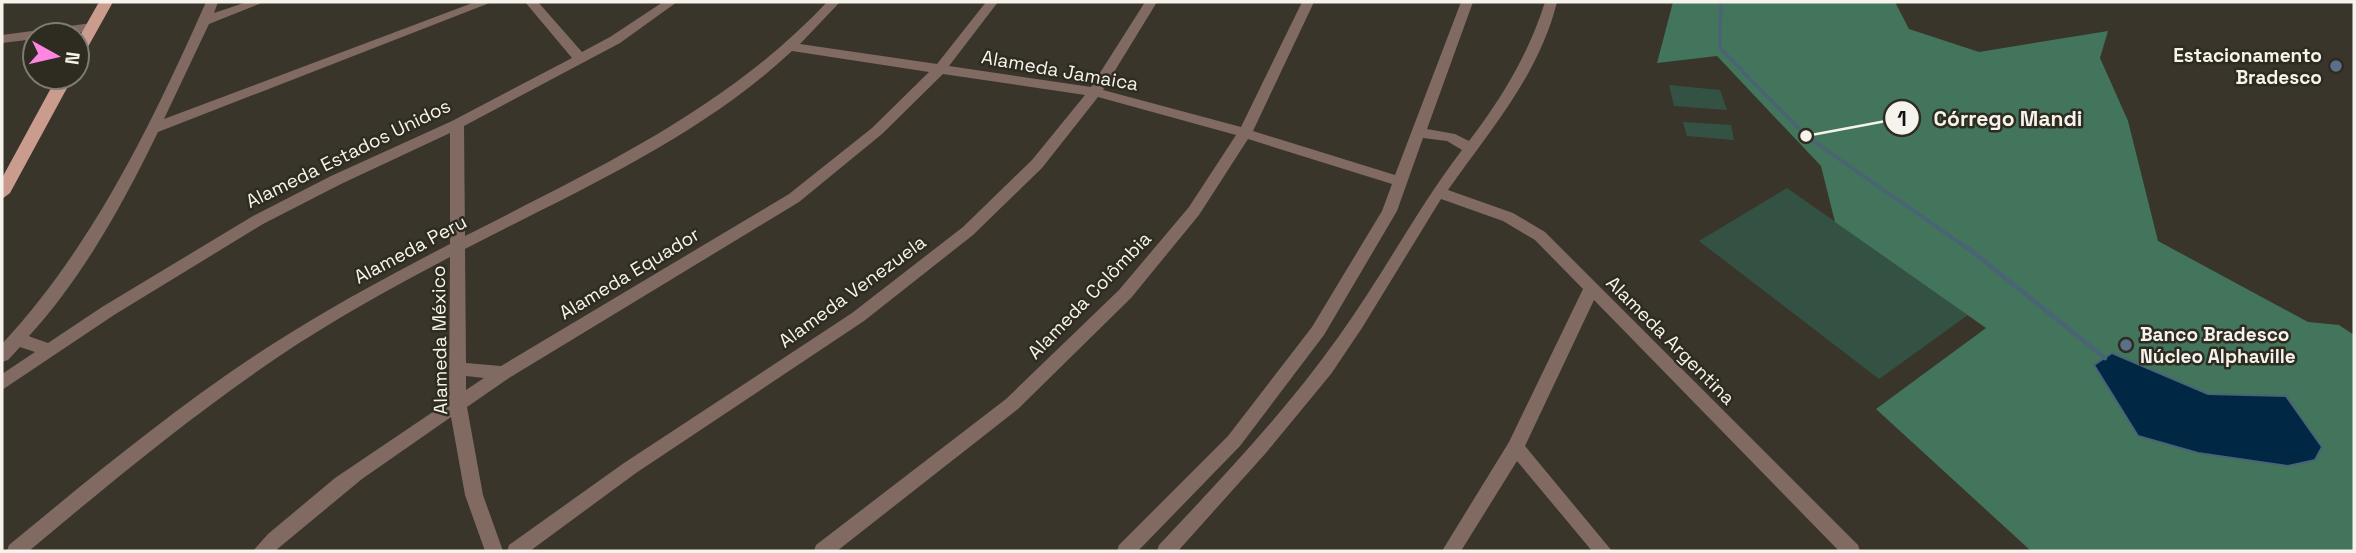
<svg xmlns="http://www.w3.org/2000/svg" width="2356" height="553" font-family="'Space Grotesk',sans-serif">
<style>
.green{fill:#345243}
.forest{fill:#42755b}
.water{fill:#002744;stroke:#4a6476;stroke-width:2}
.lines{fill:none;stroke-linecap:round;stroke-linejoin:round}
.stream-far1{stroke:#4a6476;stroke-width:3.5}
.stream{stroke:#4a6476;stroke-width:4.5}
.minor{fill:#806a62;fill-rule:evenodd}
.major{fill:#ca9c8e;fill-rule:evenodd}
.service-dot{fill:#5c6f8a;stroke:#2e2b20;stroke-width:2.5}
.labels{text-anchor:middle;stroke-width:5;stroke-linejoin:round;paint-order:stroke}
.poi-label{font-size:19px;font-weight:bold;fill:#f6f3ec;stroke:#2e2b20;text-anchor:end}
.street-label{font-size:19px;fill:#f6f3ec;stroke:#2e2b20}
.leader{fill:none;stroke:#f6f3ec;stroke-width:2.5}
.callout-dot{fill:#f6f3ec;stroke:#2e2b20;stroke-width:2.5}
.mark-label{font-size:21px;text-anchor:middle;font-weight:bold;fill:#111}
.callout-label{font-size:21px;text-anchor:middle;font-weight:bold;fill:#f6f3ec;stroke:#2e2b20;stroke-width:5;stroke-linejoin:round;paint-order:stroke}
</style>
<rect width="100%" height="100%" fill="#39352a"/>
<path class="green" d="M1669 85 1720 90 1727 110 1674 106Z
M1683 122 1731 125 1734 140 1687 136Z
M1787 188 1968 315 1879 379 1699 241Z"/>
<path class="forest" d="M1673 2H1895L1909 29 1979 52 2108 31 2100 58 2128 121 2158 241 2308 322 2339 325 2354 335V551H2031L1876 409 1986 328 1835 222 1821 166 1717 56 1657 63Z"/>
<path class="water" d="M2112 353 2208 394 2286 396 2322 447 2315 460 2288 466 2198 453 2138 436 2094 365Z"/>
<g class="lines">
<path class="stream-far1" d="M1721 2 1720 48 1806 136 1970 250"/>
<path class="stream" d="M1968 248 2105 358"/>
<path class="minor" d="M206 2H218L214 13 247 2H264L209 24 164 119 475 2H492L158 132C123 204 83 277 29 336L31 337 48 343 102 307 253 216 331 176 452 121 572 58 525 2H538L582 52 610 37 663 2H677L620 43 464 126 465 236C594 170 727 109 827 2H840L800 44 937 64 986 2H998L949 66 1091 87 1145 2H1157L1103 90 1241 127 1302 2H1314L1253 131 1395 175 1461 2H1473L1427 129 1455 134 1469 141C1502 98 1528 55 1545 2H1557C1539 75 1490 130 1448 190L1513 213 1545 232 1858 545 1860 551H1839L1594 300 1525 446 1612 551H1592L1517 461 1461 551H1442L1509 442 1583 289 1535 240 1503 221 1441 199 1362 328 1331 374 1265 454 1178 551H1157L1159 545C1222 478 1286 411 1339 336 1383 275 1417 209 1462 150L1447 141 1423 138 1397 211 1324 335 1240 446 1138 551H1117L1119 545 1228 436 1312 327 1382 211 1392 184 1248 139 1199 215 1131 298 1018 409 837 551H814L816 545 1006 399 1119 290 1189 207 1236 135 1098 97 1042 168 973 235 864 321 636 473 530 551H507L509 545 624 463 852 313 963 227 1032 160 1085 95 943 74 882 134 799 202 509 378 467 407 483 495 503 551H485L465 495 451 417 362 479 275 551H253L268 534 335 478 449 401 450 257C391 288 333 320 278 357 191 416 110 483 29 551H7L9 545C93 476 177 406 268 347 327 309 388 276 450 244V133L341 184 263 224 114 315 2 390V374L35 352 20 347 8 360 2 362V344C93 246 152 123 206 2ZM792 51 929 72 872 128 789 194 501 366 466 363 465 249C577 191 699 138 792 51ZM466 376 484 378 466 390Z
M92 23 98 27 97 30 62 35H35V39L2 43V35Z"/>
<path class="major" d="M99 2H113L84 54 77 59V41Z
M57 77H73L10 193 2 199V178Z"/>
</g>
<g class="service-dot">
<circle cx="2336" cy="66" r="7"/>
<circle cx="2126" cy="345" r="7"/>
</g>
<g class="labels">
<g class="poi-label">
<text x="2322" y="62">Estacionamento<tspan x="2322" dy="22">Bradesco</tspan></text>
<text x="2140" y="341" text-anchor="start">Banco Bradesco<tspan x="2140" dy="22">Núcleo Alphaville</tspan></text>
</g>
<g class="street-label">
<text transform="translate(1060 70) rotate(10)" y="7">Alameda Jamaica</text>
<text transform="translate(348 153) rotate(-26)" y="7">Alameda Estados Unidos</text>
<text transform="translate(410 249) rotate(-28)" y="7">Alameda Peru</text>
<text transform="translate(629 273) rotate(-31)" y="7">Alameda Equador</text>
<text transform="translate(852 291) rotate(-36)" y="7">Alameda Venezuela</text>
<text transform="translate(1089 295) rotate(-46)" y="7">Alameda Colômbia</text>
<text transform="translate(439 340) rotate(-91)" y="7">Alameda México</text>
<text transform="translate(1671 340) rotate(45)" y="7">Alameda Argentina</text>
</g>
</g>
<path class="leader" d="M1806 136L1902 118"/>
<g class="callout-dot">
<circle cx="1806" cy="136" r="7"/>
<circle cx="1902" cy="118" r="18"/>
</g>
<g class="mark-label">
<text x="1902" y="126">1</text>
</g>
<g class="callout-label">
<text x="2008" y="126">Córrego Mandi</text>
</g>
<rect width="2356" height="553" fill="none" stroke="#f6f3ec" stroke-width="7"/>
<g transform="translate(56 56) rotate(98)"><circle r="33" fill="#2e2b20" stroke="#7e7b72" stroke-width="2"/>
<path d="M0-5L12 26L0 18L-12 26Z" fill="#fe86e0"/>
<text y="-10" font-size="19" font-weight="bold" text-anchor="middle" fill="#f6f3ec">N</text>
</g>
</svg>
